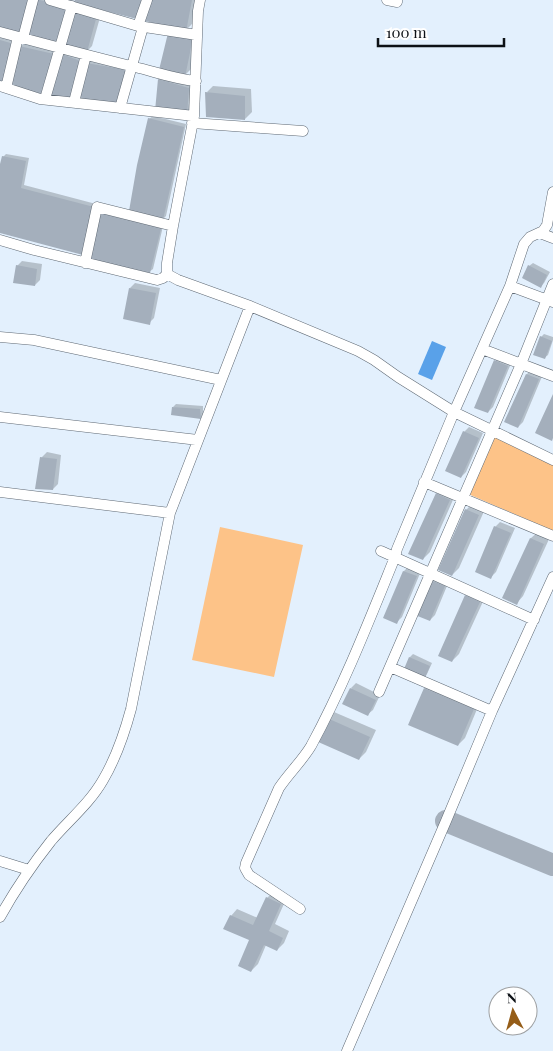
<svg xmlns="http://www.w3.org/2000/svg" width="553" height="1051" font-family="'Playfair Display',serif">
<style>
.green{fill:#fdc388}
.water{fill:#59a1e9}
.shadow{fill:#0003}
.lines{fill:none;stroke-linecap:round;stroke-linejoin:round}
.taxiway{stroke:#a6b0bc;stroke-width:22}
.building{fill:#a4afbc}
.minor-casing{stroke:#5f6974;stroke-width:11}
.minor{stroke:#fff;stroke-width:10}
</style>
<rect width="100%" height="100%" fill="#e3f0fd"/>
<path class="green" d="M491 435 553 461V531L466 493Z
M220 527 303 545 274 677 192 660Z"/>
<path class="water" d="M432 341 446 347 432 380 418 374Z"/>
<path class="shadow" d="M0 0H71L76 1V0H197L192 24 187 29 199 31 192 68 185 75 196 81 194 107 187 114 157 110 159 79 168 71 174 28 75 2 101 14 92 46 87 51Z
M0 34 18 39 0 80Z
M27 40 67 47 89 55 86 65 94 57 134 64 122 96 20 47Z
M213 86 251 89 252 112 245 119 207 92Z
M153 116 186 124 166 216 163 219 149 119Z
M6 154 29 158 24 185 96 204 86 251 0 231V169L3 157Z
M102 214 164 222 153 269 149 272Z
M22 261 42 264 40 280 35 285 17 266Z
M533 263 550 272 544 283 541 286 529 266Z
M135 283 160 288 154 318 149 323 130 288Z
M544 334 553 337V340L548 355 544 358 541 337Z
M500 356 512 361 493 407 488 412 495 361Z
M532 369 543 374 523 422 518 427 527 374Z
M176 404 203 406V415L200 418 173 407Z
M469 427 483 433 466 472 461 477 464 432Z
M47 452 61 455 58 484 53 489 42 457Z
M444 487 456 493 430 552 423 559 437 494Z
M473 503 485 509 459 568 452 575 466 510Z
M500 522 515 528 496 572 491 577 495 527Z
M538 532 550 537 523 596 517 603 504 598 531 538Z
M409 566 421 571 402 617 397 622 385 617 404 571Z
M436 576 449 581 435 615 430 620 431 581Z
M473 589 486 595 459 654 452 661 466 596Z
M413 654 432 663 427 674 424 677 405 668 410 657Z
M431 681 480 702 465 738 458 745 409 724 425 688Z
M356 683 380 695 373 710 368 714 351 688Z
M334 712 376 730 366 752 359 759 328 718Z
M274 891 287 897 275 924 289 931 284 943 277 950 266 945 258 964 251 971V940L231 916 237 909 258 918 267 898Z"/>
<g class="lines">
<path class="taxiway" d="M446 821 553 865"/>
</g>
<path class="building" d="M0 0H30L23 34 0 29Z
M34 0H40L69 8 58 45 27 35Z
M75 0H144L137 19 74 3Z
M149 0H192L186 32 142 20Z
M72 10 96 19 87 52 64 44Z
M168 33 193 38 185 77 159 70Z
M0 40 14 44 4 83 0 82Z
M19 46 54 54 42 94 9 85Z
M59 53 83 62 72 98 47 96Z
M86 63 128 70 116 105 78 99Z
M158 79 189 88 187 115 155 111Z
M205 92 245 96V120L206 117Z
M148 118 184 127 163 220 129 211 137 165Z
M2 156 26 161 21 188 94 207 83 255 0 233V164Z
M101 213 124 219 125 216 162 225 150 273 89 259Z
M16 265 37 269 35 286 13 283Z
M528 265 547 275 541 288 522 278Z
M129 288 156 293 150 325 123 319Z
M540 336 552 341 545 359 533 355Z
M494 360 508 366 488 413 474 408Z
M526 374 539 379 518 428 504 422Z
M553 394V438L552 441 535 433Z
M172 407 200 409 201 419 171 415Z
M463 431 479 438 461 478 445 471Z
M40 457 57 459 53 490 35 489Z
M436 493 450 500 423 560 408 554Z
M465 509 479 515 452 576 438 570Z
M494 526 511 533 491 579 475 572Z
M530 538 544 544 517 605 502 598Z
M403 571 417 576 397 624 383 618Z
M430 580 445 586 430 621 415 615Z
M465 595 480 602 452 662 438 656Z
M409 657 430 666 425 678 404 669Z
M350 688 376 700 368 716 342 704Z
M424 688 474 709 458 746 408 725Z
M327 718 370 737 359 760 316 741Z
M266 897 281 904 269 931 283 938 277 951 264 945 251 972 238 966 249 940 223 929 230 915 253 925Z"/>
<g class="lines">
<g class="minor-casing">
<path id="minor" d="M50 0 138 26 147 0
M387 0 397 2V0
M138 26 197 35
M0 32C45 44 90 56 135 67 156 72 174 79 196 81
M23 38 33 0
M0 86 40 99 194 116
M6 88 18 37
M45 99 72 6
M74 102 86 55
M120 108 143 27
M192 123 303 131
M540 233 553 238
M0 240 34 250 157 280 163 278 167 274
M85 263 97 207 173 226
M167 274 178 280 250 306 358 351 374 360 398 377 454 412 553 460
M167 274V263L173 226 194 116 198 11 200 0
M510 286 553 302
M0 337 34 340 221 380
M482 349 553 376
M0 417 198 440
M424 482 553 536
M0 492 170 513
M381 551 534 620
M390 667 492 711
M379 692 521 364 553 284
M0 861 29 870
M300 909 249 875 245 868 246 863 279 788C289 773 302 761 311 746 344 685 369 621 395 557L397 549 454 412 510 286 524 244 530 237 543 231 547 225 553 192
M0 917C15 890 32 865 51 841 68 821 90 803 103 780 116 758 124 735 131 709L170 513 250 306
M347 1051 446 821 492 711 553 577"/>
</g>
<use href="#minor" class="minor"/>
</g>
<g transform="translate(513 1011) rotate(354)"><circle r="24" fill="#ffffff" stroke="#9ea0a2"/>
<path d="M0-4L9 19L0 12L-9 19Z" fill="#955d18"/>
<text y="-8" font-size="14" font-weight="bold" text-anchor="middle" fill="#0d1116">N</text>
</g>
<path d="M378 38v8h126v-8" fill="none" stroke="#0d1116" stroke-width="2.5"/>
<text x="386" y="38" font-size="15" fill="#0d1116" stroke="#ffffff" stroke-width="4" paint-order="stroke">100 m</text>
</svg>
